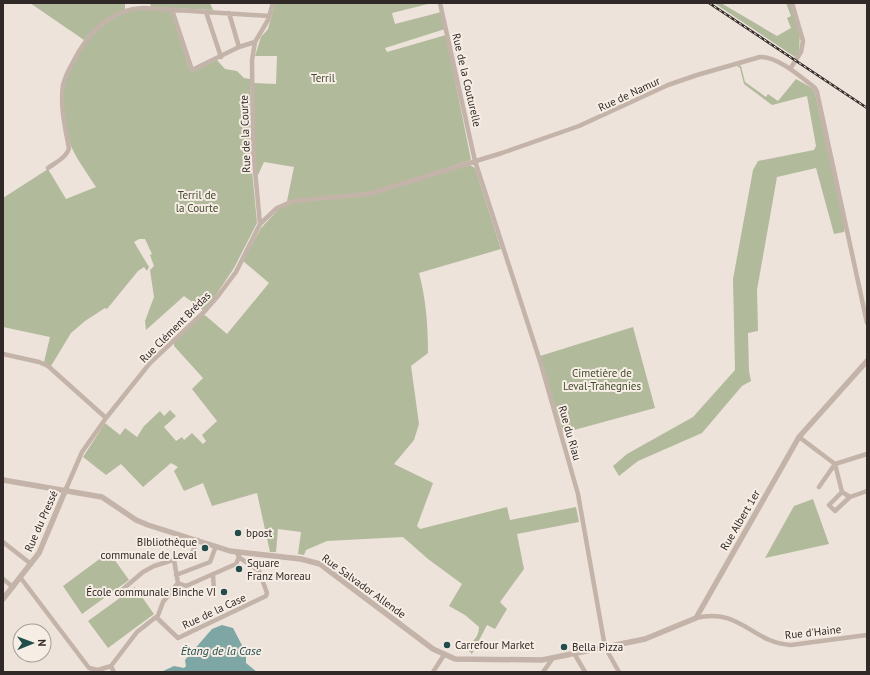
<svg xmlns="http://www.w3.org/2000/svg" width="870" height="675" font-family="'PT Sans',sans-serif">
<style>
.green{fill:#b2ba9c}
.water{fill:#7da6a5}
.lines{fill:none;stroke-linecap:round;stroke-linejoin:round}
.minor{stroke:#c3b3a8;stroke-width:4.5}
.tertiary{stroke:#c3b3a8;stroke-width:5.5}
.rail-casing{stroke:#312927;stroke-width:2.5}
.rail{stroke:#f6ede5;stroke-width:1;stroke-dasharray:3;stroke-linecap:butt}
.poi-dot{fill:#224d4d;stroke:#f6ede5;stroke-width:1.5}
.labels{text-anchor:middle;stroke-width:4;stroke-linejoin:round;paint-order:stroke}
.park-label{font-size:11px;fill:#434c2e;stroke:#f6ede5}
.street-label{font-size:11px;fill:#312927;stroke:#f6ede5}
.poi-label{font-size:11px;fill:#312927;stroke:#f6ede5;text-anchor:start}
.water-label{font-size:12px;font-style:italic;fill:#224d4d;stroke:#f6ede5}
</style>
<rect width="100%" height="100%" fill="#ede3da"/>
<path class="green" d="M30 3H125V9C110 16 94 27 84 40Z
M150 3H210L213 10 151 7Z
M275 3H432L392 13 395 24 441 12 445 29 385 48 387 52 446 35 471 160 372 192 287 201 294 167 264 162 257 177 254 147V83L276 84 277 56H255L261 37 268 29Z
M714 3H721L777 36 791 28 787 18 791 16 786 3H790L800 32 799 53 795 57Z
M142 9 171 11 189 68 192 72 217 60 225 69 237 71 244 78 250 79V149L257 223 234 268 214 298 203 310 184 296 146 330 145 321 154 297 150 270 154 266 150 255 152 254 145 239H139L134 242 149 267 147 271 144 267 138 271 107 309 105 308 85 321 71 333 51 366 44 362 50 337 3 327V198L48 169 66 199 96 187C83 167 71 152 66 131 63 120 62 90 66 80 76 53 93 29 118 16 125 12 134 11 142 9Z
M739 65 741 66 745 82 766 97 768 94 778 101 796 79 812 88 815 93 845 228 844 232 834 234 816 168 777 177 757 290 758 331 748 333 749 371 751 381 742 386 702 433 638 461 619 476 613 466 627 454 693 417 735 370 733 279 753 170 758 161 814 150 816 146 807 96 772 105 744 84 740 68 737 66Z
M470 165 475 168 501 249 419 273C426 299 428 326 428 353L411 366 419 424 414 440 394 464 433 483 417 526 420 529 507 507 510 520 576 507 579 522 517 534 524 569 500 602 507 609 495 629 487 625 472 654 469 651 461 649C469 645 479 639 479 627L465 615 449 606 462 584 428 559 403 537 327 541 306 550 304 555 298 554 301 532 278 529 276 552H270L257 493 212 506 203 483 184 491 174 471 178 467 171 463 143 487 121 464 106 475 83 457 105 423 120 435 125 428 137 437 144 426 160 411 164 416 170 410 176 416 164 427 176 441 182 437 184 440 192 433 203 444 206 441 202 435 217 421 192 389 203 378 174 346V343L203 315 206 316 227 334 269 283 243 261 261 228 279 209 293 203 369 195Z
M633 327 655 408 563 433 540 356Z
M813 499 829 544 765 558 794 506Z
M109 552 129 580 82 614 63 586Z
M135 587 154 614 108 648 88 621Z"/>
<path class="water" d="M222 625 233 628 246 653V663L257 672H161L174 666 184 668 186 666 185 660 212 629Z"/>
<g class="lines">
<path class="minor" d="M440 3 475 161 540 361 578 494 605 647 619 672
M172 10 192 70 239 47 255 42
M206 12 221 57
M229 13 239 47
M790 69 801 52 803 41 792 3
M48 168C55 163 67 157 69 148 65 128 60 106 63 85 65 77 69 69 73 62 87 34 110 9 144 8L269 16
M260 224 253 149 252 60 255 42 268 20 273 3
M3 354 39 362 48 366 106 418
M799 437 835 464 867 454
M819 487 835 464 842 492 850 497 835 511 829 505 842 492
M66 489 82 452 106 418 150 363 204 312 218 296 236 272 260 224 277 208 293 201 369 194 502 153 579 126 668 85 697 75 760 57C777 56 801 77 815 88L817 92 867 323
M850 497 867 491
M3 542 31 564
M174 560 178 583
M213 574 214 592
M176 575 210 562 216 546
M20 577 89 668 98 670 111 666 137 632 156 617 178 638 266 596 267 593 259 571 240 558 236 552
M3 579 13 587
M123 589 143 572 154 566 189 555 193 551 198 540
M157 618 163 602 178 583 186 586 236 564 239 557
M696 618C740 607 752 643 791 645L867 635
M574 653 585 672
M111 666 114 672
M433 672 444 655
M543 672 553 658"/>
<path class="tertiary" d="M3 480 102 497 136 520 148 525 230 551 301 559 320 564 433 649 455 659 542 660 645 639 696 618 799 437 867 361
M3 599 39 553 66 489"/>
<g class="rail-casing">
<path id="rail" d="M709 3 867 108"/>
</g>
<use href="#rail" class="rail"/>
</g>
<g class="poi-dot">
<circle cx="238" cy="533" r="4"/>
<circle cx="205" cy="548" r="4"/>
<circle cx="239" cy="569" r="4"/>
<circle cx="224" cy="592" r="4"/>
<circle cx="447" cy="645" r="4"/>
<circle cx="564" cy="647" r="4"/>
</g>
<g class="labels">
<g class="park-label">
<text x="323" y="82">Terril</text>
<text x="197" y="199">Terril de<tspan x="197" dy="13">la Courte</tspan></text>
<text x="602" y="377">Cimetière de<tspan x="602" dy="13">Leval-Trahegnies</tspan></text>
</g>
<g class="street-label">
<text transform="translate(467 80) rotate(77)" y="4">Rue de la Couturelle</text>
<text transform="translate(629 94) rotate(-25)" y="4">Rue de Namur</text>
<text transform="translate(245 134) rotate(-92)" y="4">Rue de la Courte</text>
<text transform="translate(175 327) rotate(-45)" y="4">Rue Clément Brédas</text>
<text transform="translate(570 433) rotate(74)" y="4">Rue du Riau</text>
<text transform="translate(740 520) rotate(-60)" y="4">Rue Albert 1er</text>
<text transform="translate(41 521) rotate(-66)" y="4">Rue du Pressé</text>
<text transform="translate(364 586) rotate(36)" y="4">Rue Salvador Allende</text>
<text transform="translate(214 611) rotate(-25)" y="4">Rue de la Case</text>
<text transform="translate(813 632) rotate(-6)" y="4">Rue d'Haine</text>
</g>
<g class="poi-label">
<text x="246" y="537">bpost</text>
<text x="197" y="546" text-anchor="end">BIbliothèque<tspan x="197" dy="13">communale de Leval</tspan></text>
<text x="247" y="567">Square<tspan x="247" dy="13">Franz Moreau</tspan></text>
<text x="216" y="596" text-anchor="end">École communale Binche VI</text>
<text x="455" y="649">Carrefour Market</text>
<text x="572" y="651">Bella Pizza</text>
</g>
<g class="water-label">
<text x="221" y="655">Étang de la Case</text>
</g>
</g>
<rect width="870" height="675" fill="none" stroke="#312927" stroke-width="8"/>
<g transform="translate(32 643) rotate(89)"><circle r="19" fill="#f6ede5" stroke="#a79f99"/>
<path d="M0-3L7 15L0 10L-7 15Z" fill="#224d4d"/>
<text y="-6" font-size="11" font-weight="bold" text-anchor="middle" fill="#312927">N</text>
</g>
</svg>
